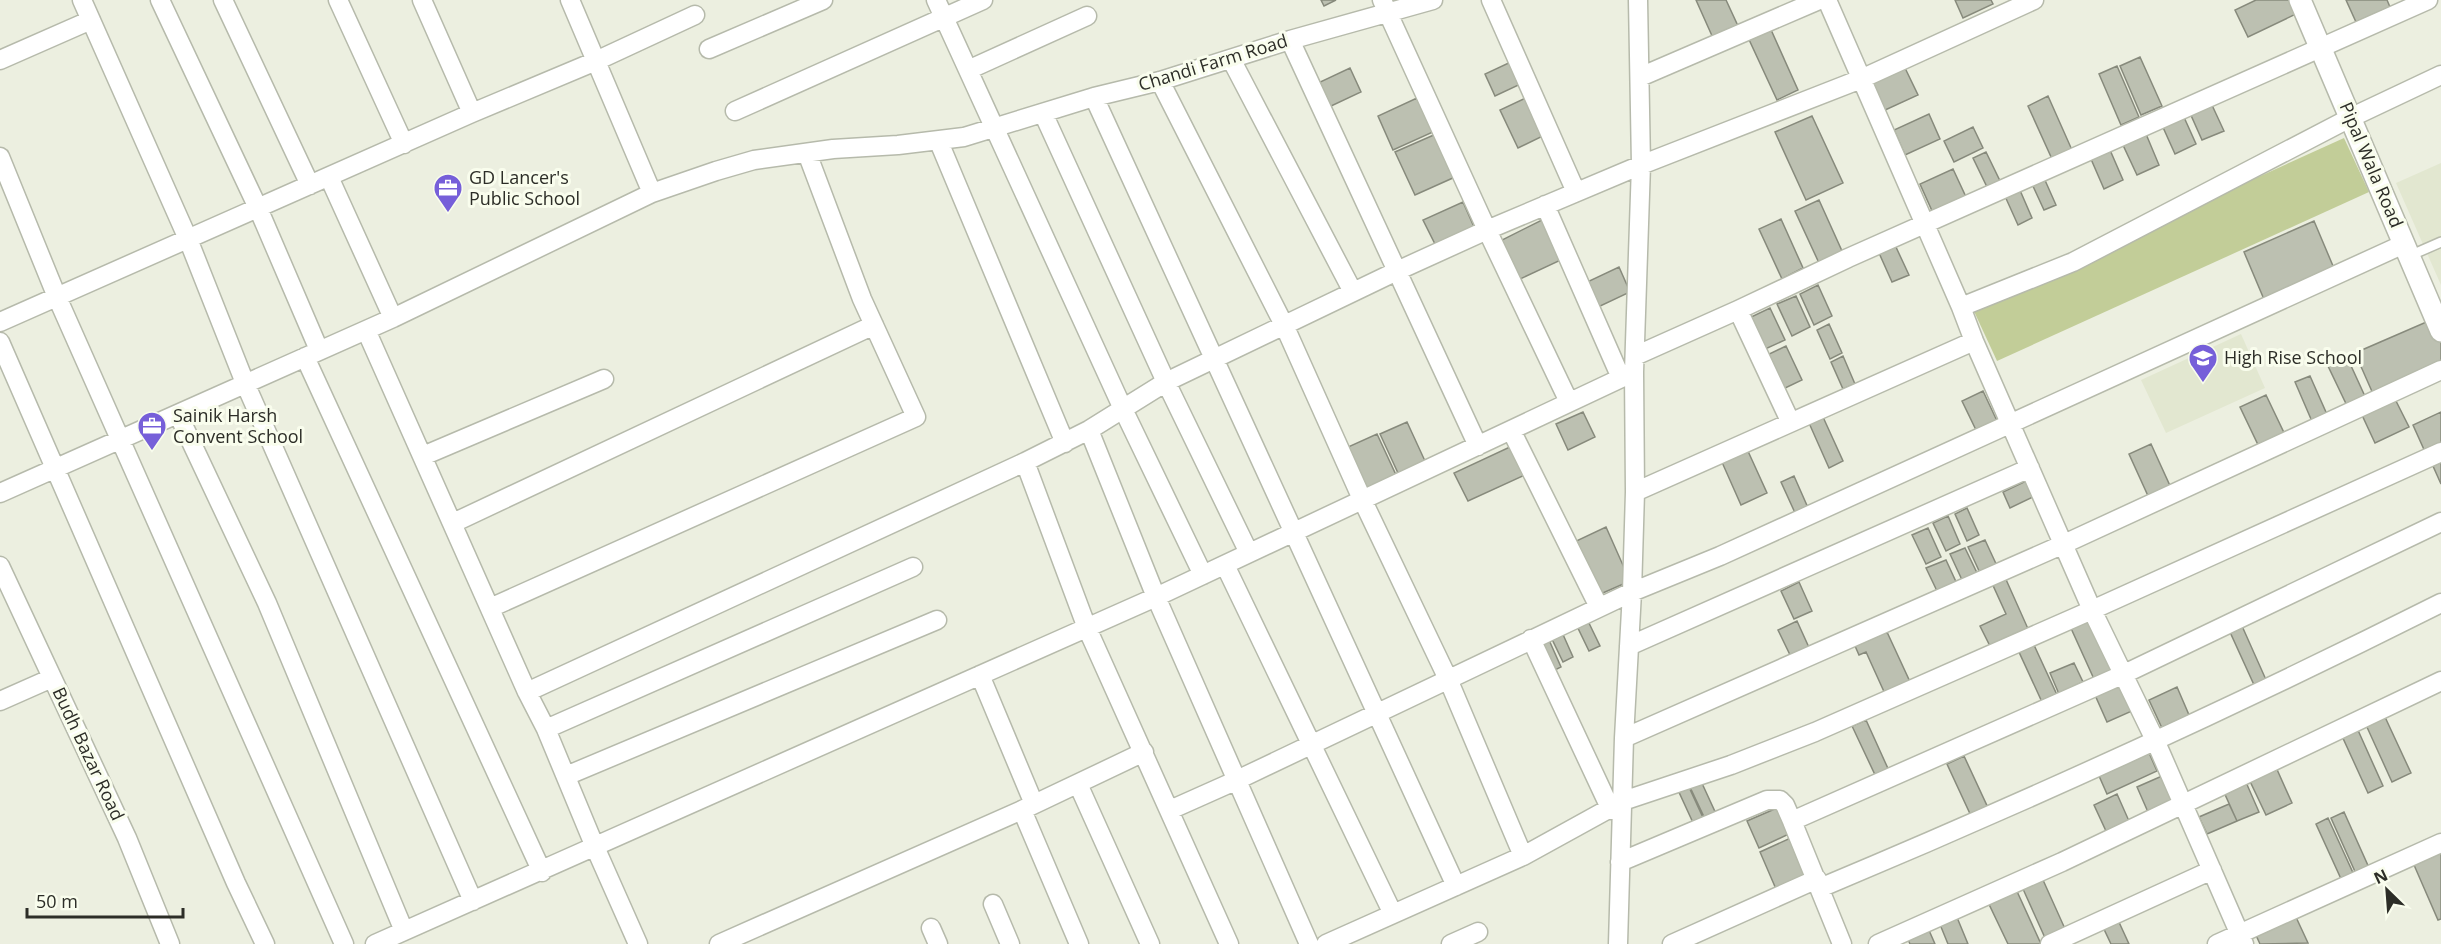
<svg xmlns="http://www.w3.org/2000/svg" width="2441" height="944" font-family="'Open Sans',sans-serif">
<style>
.built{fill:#e2e7d0}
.green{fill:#c2cd98}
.building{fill:#bcc0b1;stroke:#878a7c;stroke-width:1.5}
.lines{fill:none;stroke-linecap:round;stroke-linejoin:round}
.service-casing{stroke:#b6baab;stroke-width:12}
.minor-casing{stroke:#b6baab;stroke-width:21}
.tertiary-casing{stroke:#b6baab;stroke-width:24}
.service{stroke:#fff;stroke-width:9}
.minor{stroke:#fff;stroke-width:18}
.tertiary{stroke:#fff;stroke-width:21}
.labels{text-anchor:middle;stroke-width:6;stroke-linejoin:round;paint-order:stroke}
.street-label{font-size:18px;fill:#2c2d27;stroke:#f9fded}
.poi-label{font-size:18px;fill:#2c2d27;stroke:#f9fded;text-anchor:start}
</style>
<rect width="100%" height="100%" fill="#ecefe0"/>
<path class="built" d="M2441 163V285L2396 183Z
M2241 334 2265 388 2166 433 2141 380Z"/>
<path class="green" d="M2344 138 2369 192 1997 361 1972 307Z"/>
<path class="building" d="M1321 0H1336L1324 6Z
M1696 0H1726L1738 26 1713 38Z
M1955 0H1991L1993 4 1963 18Z
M2256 0H2289L2296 14 2248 37 2235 10Z
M2346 0H2387L2390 7 2356 22Z
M1768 23 1798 90 1777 100 1746 33Z
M2140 57 2162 106 2141 115 2120 66Z
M1515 60 1525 82 1495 96 1485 74Z
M2117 66 2139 117 2121 125 2099 74Z
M1350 68 1361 92 1329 107 1318 83Z
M1905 68 1918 95 1883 111 1871 83Z
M1530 96 1547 134 1518 148 1500 110Z
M2048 96 2072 150 2052 159 2028 106Z
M1417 98 1433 132 1393 150 1378 116Z
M2211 103 2224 131 2202 140 2190 113Z
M1929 114 1940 139 1905 155 1894 130Z
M2183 115 2196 144 2175 154 2162 125Z
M1812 116 1843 183 1806 200 1775 132Z
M1973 127 1983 148 1954 162 1944 141Z
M1436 134 1455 177 1415 195 1395 152Z
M2146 134 2159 165 2137 175 2123 145Z
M2110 150 2123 180 2104 189 2091 159Z
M1986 152 2001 183 1988 189 1973 158Z
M1953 169 1966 197 1933 213 1920 184Z
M2044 178 2056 205 2044 210 2032 184Z
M2019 188 2032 218 2018 225 2004 194Z
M1819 200 1842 251 1819 263 1795 211Z
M1463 202 1474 227 1435 244 1423 220Z
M1544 219 1563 259 1518 280 1500 241Z
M1781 219 1803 268 1782 279 1759 229Z
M2314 221 2336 273 2266 304 2244 252Z
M1895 245 1909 275 1892 282 1879 253Z
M1619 267 1630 292 1596 308 1585 283Z
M1818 285 1832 316 1814 325 1800 294Z
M1796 296 1810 327 1792 336 1777 304Z
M1770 308 1785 340 1763 350 1749 318Z
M2431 320 2441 342V366L2374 396 2355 353Z
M1829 324 1842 353 1830 359 1817 330Z
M1786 346 1802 380 1781 390 1765 356Z
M1843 356 1855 384 1843 389 1831 362Z
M2347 357 2368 403 2350 412 2328 366Z
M2310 376 2329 419 2314 426 2295 382Z
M1983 391 1998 423 1977 432 1962 401Z
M2266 395 2287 439 2261 451 2240 407Z
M2395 399 2409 427 2375 443 2362 415Z
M1583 412 1595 437 1568 450 1556 424Z
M2441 412V447L2426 454 2413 425Z
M1823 417 1843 461 1829 468 1809 423Z
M1407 422 1425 461 1398 473 1380 434Z
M1377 434 1396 475 1367 488 1348 447Z
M2151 444 2171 488 2149 498 2129 454Z
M1512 446 1525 475 1468 501 1454 473Z
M1747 449 1767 493 1741 505 1721 460Z
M2441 462V484L2433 466Z
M1794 476 1809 510 1796 515 1781 482Z
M2026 481 2033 497 2010 508 2003 492Z
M1967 508 1979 535 1967 541 1955 514Z
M1948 516 1960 544 1946 551 1933 523Z
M1606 527 1630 581 1596 596 1572 543Z
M1928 528 1941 557 1926 564 1912 535Z
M1985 540 1998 568 1981 575 1968 547Z
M1965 548 1978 575 1963 582 1950 554Z
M1946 560 1957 584 1938 593 1926 568Z
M2004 575 2029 631 1991 648 1980 626 2006 614 1991 581Z
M1799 582 1812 611 1794 619 1781 591Z
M2089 617 2114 670 2094 679 2070 626Z
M1587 619 1600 646 1589 651 1576 624Z
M1797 621 1811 652 1793 661 1778 630Z
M2242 626 2267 682 2255 687 2230 632Z
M1561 630 1573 657 1563 662 1550 635Z
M1887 632 1911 684 1886 696 1866 652 1859 655 1855 646Z
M1549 640 1561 667 1549 673 1536 645Z
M2034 645 2057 695 2042 702 2019 652Z
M2074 663 2083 682 2059 694 2050 673Z
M2119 684 2132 711 2107 722 2095 695Z
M2177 687 2189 715 2162 728 2149 700Z
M2385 717 2411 773 2392 782 2366 725Z
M1866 720 1890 773 1877 779 1852 726Z
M2357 728 2383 786 2368 793 2342 736Z
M2146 746 2157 771 2107 794 2096 769Z
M1964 756 1989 810 1972 818 1947 764Z
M2275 765 2292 803 2266 815 2248 777Z
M2162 776 2173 800 2148 812 2137 787Z
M1700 779 1717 816 1706 821 1689 785Z
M2245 780 2259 812 2237 821 2223 790Z
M1688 785 1705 822 1695 827 1678 790Z
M2117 794 2129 821 2106 831 2094 805Z
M2229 804 2237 821 2207 834 2199 817Z
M1777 808 1789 834 1759 848 1747 821Z
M2344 812 2370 870 2357 876 2331 818Z
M2328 818 2354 875 2342 881 2316 824Z
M1795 836 1812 872 1776 889 1760 852Z
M2441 853V919L2438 920 2414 865Z
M2043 880 2066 931 2046 940 2023 889Z
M2015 887 2041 944H2008L1987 900Z
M1956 915 1968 944H1948L1939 922Z
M2295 915 2308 943 2260 944 2255 933Z
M2118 920 2129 944H2111L2103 927Z
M1928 928 1935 944H1910L1907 937Z"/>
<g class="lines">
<g class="service-casing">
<path id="service" d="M2409 256 2441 242"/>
</g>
<g class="minor-casing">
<path id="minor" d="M82 0 188 239 245 383 473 901
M160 0 258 208 319 350
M223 0 310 185
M338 0 404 144
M422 0 472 113
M570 0 652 193
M936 0 1123 409 1203 575
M1382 0 1487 230 1569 402
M1491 0 1576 192
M1827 0 1961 307 1974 341 2092 610 2155 740 2244 944
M1290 40 1478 446
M709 49 823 0
M1231 59 1353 292
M0 60 91 20
M968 70 1087 16
M1640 77 1819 0
M1160 81 1285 327 1362 499 1448 679 1523 856
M1094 97 1456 886
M735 111 983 0
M1043 113 1166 382 1249 553
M939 142 1065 443
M0 157 57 297 344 944
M329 177 393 318
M1545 205 1621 378
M1961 307 2073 262 2350 118 2441 75
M1738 310 1790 421
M0 322 472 113 596 61 695 15
M366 330 527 692 546 729 595 847 638 944
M0 342 236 883 265 944
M1635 356 1738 310 1848 258 2428 0
M305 357 542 872
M178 414 267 603 404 931
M1089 430 1156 597 1309 944
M1511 430 1599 607
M423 456 604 379
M1025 462 1087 628 1229 944
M1635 492 1974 341
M0 493 393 318 652 193 716 171 754 160 833 149 898 145 964 137 1094 97 1160 81 1290 40 1433 0
M453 523 874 325
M1225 565 1393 914
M0 566 127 838 170 944
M490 608 916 417 862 299 807 153
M1531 639 1611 810
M1629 646 2030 468
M980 675 1034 804
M527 692 1025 462 1089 430 1166 382 1397 271 1487 230 1641 165 1861 79 2034 0
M0 701 52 678
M546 729 913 567
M1624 738 1632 592 1635 492 1634 372 1641 165 1638 0
M566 776 937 620
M1078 784 1150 944
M1022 810 1079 944
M1170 810 1235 781 1632 592 1720 556 2404 244
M1792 821 2122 675 2441 522
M1620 862 1767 800H1780L1785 805 1792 821 1842 944
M1820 888C2030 800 2238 705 2441 603
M993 904 1010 944
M931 928 938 944
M375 944 1156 597 1634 372
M719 944 1022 810 1144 752
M1326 944 1523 856 1623 801 1731 765 1815 732 2092 610 2441 452
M1451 944 1478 932
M1618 944 1624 738 2064 544 2441 370
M1672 944 1817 879
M1878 944 2062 862 2441 681
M2050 944 2212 870
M2217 944 2441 843"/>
</g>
<g class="tertiary-casing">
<path id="tertiary" d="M2300 0 2441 331"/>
</g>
<use href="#service" class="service"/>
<use href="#minor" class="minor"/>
<use href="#tertiary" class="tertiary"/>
</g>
<defs>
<g id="office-pin" transform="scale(1.5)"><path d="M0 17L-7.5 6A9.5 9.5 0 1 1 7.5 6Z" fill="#765fd9" stroke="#f9fded"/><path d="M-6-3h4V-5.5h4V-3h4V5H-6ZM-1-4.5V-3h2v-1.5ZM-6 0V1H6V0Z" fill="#fff"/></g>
<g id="school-pin" transform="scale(1.5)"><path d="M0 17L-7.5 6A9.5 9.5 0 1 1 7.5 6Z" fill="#765fd9" stroke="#f9fded"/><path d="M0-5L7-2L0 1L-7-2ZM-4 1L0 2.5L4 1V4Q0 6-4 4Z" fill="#fff"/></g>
</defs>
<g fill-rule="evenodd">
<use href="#office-pin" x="448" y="188"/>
<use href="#school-pin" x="2203" y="358"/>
<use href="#office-pin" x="152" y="426"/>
</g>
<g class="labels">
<g class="street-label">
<text transform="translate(1213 63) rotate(-17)" y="6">Chandi Farm Road</text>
<text transform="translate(2371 165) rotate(67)" y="6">Pipal Wala Road</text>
<text transform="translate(88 754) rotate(65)" y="6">Budh Bazar Road</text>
</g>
<g class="poi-label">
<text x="469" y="184">GD Lancer's<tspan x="469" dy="21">Public School</tspan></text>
<text x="2224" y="364">High Rise School</text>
<text x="173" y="422">Sainik Harsh<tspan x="173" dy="21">Convent School</tspan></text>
</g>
</g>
<g transform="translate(2387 890) rotate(335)" stroke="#f9fded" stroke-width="4.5" paint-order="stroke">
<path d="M0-4.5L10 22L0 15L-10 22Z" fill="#2c2d27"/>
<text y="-9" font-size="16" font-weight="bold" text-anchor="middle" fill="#2c2d27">N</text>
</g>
<path d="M27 908v9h156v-9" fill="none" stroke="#2c2d27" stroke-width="3"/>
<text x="36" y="908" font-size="18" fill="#2c2d27" stroke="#f9fded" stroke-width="4.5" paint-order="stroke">50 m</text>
</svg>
